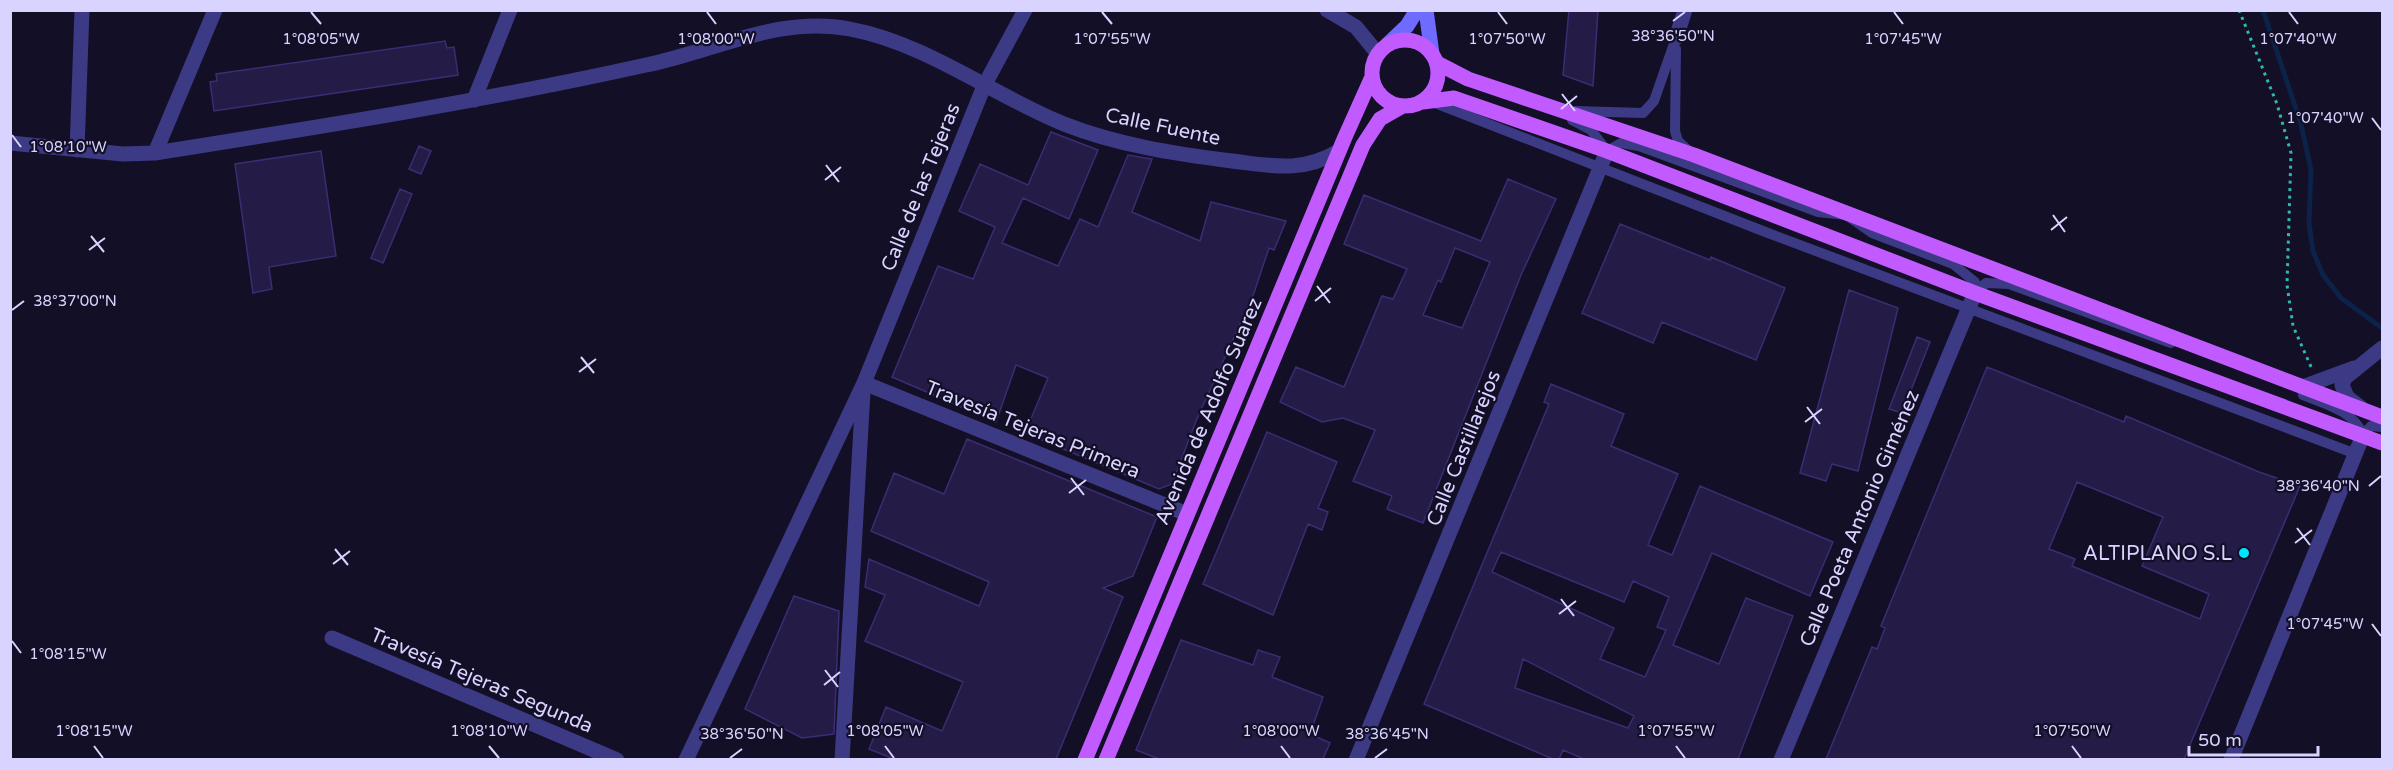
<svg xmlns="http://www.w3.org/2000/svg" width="2393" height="770" font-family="'Varela Round',sans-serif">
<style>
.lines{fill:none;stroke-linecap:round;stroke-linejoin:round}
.stream{stroke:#0c2248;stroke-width:5}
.building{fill:#241b47;stroke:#3b2d73;stroke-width:1.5;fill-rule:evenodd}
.path{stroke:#2fb8b0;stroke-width:3;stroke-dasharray:3 4.5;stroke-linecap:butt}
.service{stroke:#3d3a85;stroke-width:10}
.minor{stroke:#3d3a85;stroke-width:15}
.secondary{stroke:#6f6bff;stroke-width:15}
.primary{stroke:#c25bff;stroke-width:15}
.ticks{fill:none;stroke:#d9d4ff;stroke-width:2}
.poi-dot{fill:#00e5ff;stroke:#130f26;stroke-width:2}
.labels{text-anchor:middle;stroke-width:4.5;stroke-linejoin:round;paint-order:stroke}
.street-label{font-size:20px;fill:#d9d4ff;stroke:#130f26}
.poi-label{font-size:20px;fill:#d9d4ff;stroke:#130f26;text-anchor:end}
.ticks-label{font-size:15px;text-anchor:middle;fill:#d9d4ff;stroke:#130f26;stroke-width:4.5;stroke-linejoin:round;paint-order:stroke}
</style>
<rect width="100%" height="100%" fill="#130f26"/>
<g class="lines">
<path class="stream" d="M2263 10 2301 124 2311 170 2309 223 2313 251 2323 275 2341 298 2382 328"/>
</g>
<path class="building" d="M1569 10H1598L1593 86 1563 75Z
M445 41 447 48 454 47 458 75 214 111 210 82 217 81 216 74Z
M1051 132 1098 150 1069 219 1023 198 1002 243 1058 266 1080 219 1098 227 1128 155 1152 159 1132 212 1200 241 1211 202 1286 221 1274 250 1269 248 1254 293 1196 421 1172 484 1159 489 1025 433 1048 378 1016 365 996 422 892 377 938 266 973 279 995 227 959 211 980 164 1028 185Z
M419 146 431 151 421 174 409 169Z
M321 151 336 256 269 267 272 289 253 293 235 164Z
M1508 179 1556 199 1521 275 1423 523 1387 509 1392 496 1353 481 1375 430 1343 418 1322 422 1280 402 1296 367 1344 387 1382 296 1393 299 1407 269 1344 244 1364 195 1481 241ZM1455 248 1490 262 1462 328 1423 315 1438 280 1441 282Z
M400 189 412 194 383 263 371 258Z
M1620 224 1710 260 1711 257 1785 288 1756 360 1662 322 1653 343 1582 313Z
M1849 290 1898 308 1858 471 1832 464 1826 481 1800 473Z
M1917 337 1930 342 1902 413 1889 409Z
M1987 367 2124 422 2126 416 2259 472 2300 486 2184 759H1826L1872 647 1877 649 1885 628 1881 626ZM2077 482 2163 517 2142 566 2209 594 2200 619 2072 566 2075 559 2049 549Z
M1551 384 1624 414 1611 446 1678 474 1648 545 1672 555 1700 486 1833 542 1810 596 1712 553 1673 645 1719 664 1746 598 1793 616 1738 759H1584L1563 750 1559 759H1553L1424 704 1549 404 1544 402ZM1501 552 1624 602 1633 581 1669 597 1657 627 1666 630 1645 677 1600 659 1614 628 1492 572ZM1523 659 1634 716 1628 728 1515 688Z
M1267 432 1337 462 1318 508 1328 512 1322 530 1308 524 1273 615 1203 584Z
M967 439 1157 517 1133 576 1103 588 1123 597 1056 759H894L869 749 886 707 942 731 963 682 865 641 885 595 865 587 869 559 979 606 989 582 871 531 894 473 944 494Z
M794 596 839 611 834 734 802 738 745 709Z
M1181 640 1253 665 1258 650 1280 657 1272 677 1323 697 1310 734 1330 743 1323 759H1159L1136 750Z"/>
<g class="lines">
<path class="path" d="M2239 10 2277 104 2291 153 2287 285 2293 326 2312 369"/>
<path class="service" d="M1676 49 1675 131 1678 141 1689 151
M1435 103 1768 233 2356 454
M1576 111 1643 113 1654 101 1676 38
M1572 120 1591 130 1607 151 1621 143 1639 146 1818 212 1846 215 1872 233 1953 264 1975 282V293L1986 283 2009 284 2171 343
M2303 395C2325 404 2354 411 2363 435L2371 426 2382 427"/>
<path class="minor" d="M1327 10 1356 27 1378 54
M1676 38 1685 10
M474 100 510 10
M10 143 123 154 155 153C319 127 484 101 646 65 715 51 779 15 850 29 928 44 992 95 1064 124 1117 145 1176 154 1232 161 1273 166 1302 173 1339 151
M77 150 82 10
M155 153 215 10
M864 383 1187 514
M2305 386 2354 368
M2361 408 2347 397 2342 385 2345 378 2382 348
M332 638 617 760
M686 760 864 383 984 86 1025 10
M842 760 863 392
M1356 760 1607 151
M1781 760 1975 293
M2231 760 2363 435"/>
<path class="secondary" d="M1426 10 1432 54
M1387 45 1407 26 1417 10"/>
<path class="primary" d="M1372 73a33 33 0 1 1 66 0a33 33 0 1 1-66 0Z
M1437 63 1468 79 1694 155 2382 417
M1423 102 1454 98 1607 151 1975 293 2382 443
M1085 760 1345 137 1371 79
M1106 760 1363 145 1380 119 1401 107"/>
</g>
<path class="ticks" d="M311 12 321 24M707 12 716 24M1102 12 1112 24M1498 12 1507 24M1894 12 1903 24M2289 12 2298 24M1673 21 1685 12M1562 94 1575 111M1561 109 1577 96M2372 118 2381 130M12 135 21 147M826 165 839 182M825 180 841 167M2053 215 2065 232M2051 230 2067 217M91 236 104 252M89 250 105 238M1317 286 1330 303M1315 301 1331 288M12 310 24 301M581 357 594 373M579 372 596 359M1807 407 1820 424M1805 422 1822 409M1071 478 1084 495M2369 486 2381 476M1069 493 1086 480M2297 528 2310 545M2295 543 2312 530M335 549 348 565M333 564 350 551M1561 599 1574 616M1559 614 1576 601M2372 624 2381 636M12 641 21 653M825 670 838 687M824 685 840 672M94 746 103 758M489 746 499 758M885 746 894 758M1281 746 1290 758M1676 746 1685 758M2072 746 2081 758M730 758 742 749M1375 758 1387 749"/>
<circle class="poi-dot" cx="2244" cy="553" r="6"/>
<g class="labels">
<g class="street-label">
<text transform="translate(1163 126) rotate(12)" y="7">Calle Fuente</text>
<text transform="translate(920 187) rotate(-68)" y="7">Calle de las Tejeras</text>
<text transform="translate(1208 411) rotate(-67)" y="7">Avenida de Adolfo Suarez</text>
<text transform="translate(1033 429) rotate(22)" y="7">Travesía Tejeras Primera</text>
<text transform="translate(1463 448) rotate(-68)" y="7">Calle Castillarejos</text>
<text transform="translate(1859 518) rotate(-67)" y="7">Calle Poeta Antonio Giménez</text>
<text transform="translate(482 680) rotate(23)" y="7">Travesía Tejeras Segunda</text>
</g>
<g class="poi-label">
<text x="2232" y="560">ALTIPLANO S.L</text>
</g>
</g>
<g class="ticks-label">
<text x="1673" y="41">38°36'50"N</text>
<text x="1112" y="44">1°07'55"W</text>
<text x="2298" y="44">1°07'40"W</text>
<text x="321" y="44">1°08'05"W</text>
<text x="716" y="44">1°08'00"W</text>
<text x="1507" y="44">1°07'50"W</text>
<text x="1903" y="44">1°07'45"W</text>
<text x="2325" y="123">1°07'40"W</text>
<text x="68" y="152">1°08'10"W</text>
<text x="75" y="306">38°37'00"N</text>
<text x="2318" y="491">38°36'40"N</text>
<text x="2325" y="629">1°07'45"W</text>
<text x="68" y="659">1°08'15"W</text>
<text x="94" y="736">1°08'15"W</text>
<text x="489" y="736">1°08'10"W</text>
<text x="885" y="736">1°08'05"W</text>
<text x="1281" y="736">1°08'00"W</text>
<text x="1676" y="736">1°07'55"W</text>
<text x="2072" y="736">1°07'50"W</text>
<text x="742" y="739">38°36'50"N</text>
<text x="1387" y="739">38°36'45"N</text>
</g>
<rect width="2393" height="770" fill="none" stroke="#d9d4ff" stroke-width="24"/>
<path d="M2189 746v9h129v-9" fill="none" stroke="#d9d4ff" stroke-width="3"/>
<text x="2198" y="746" font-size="18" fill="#d9d4ff" stroke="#130f26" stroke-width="4.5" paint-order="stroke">50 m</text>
</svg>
